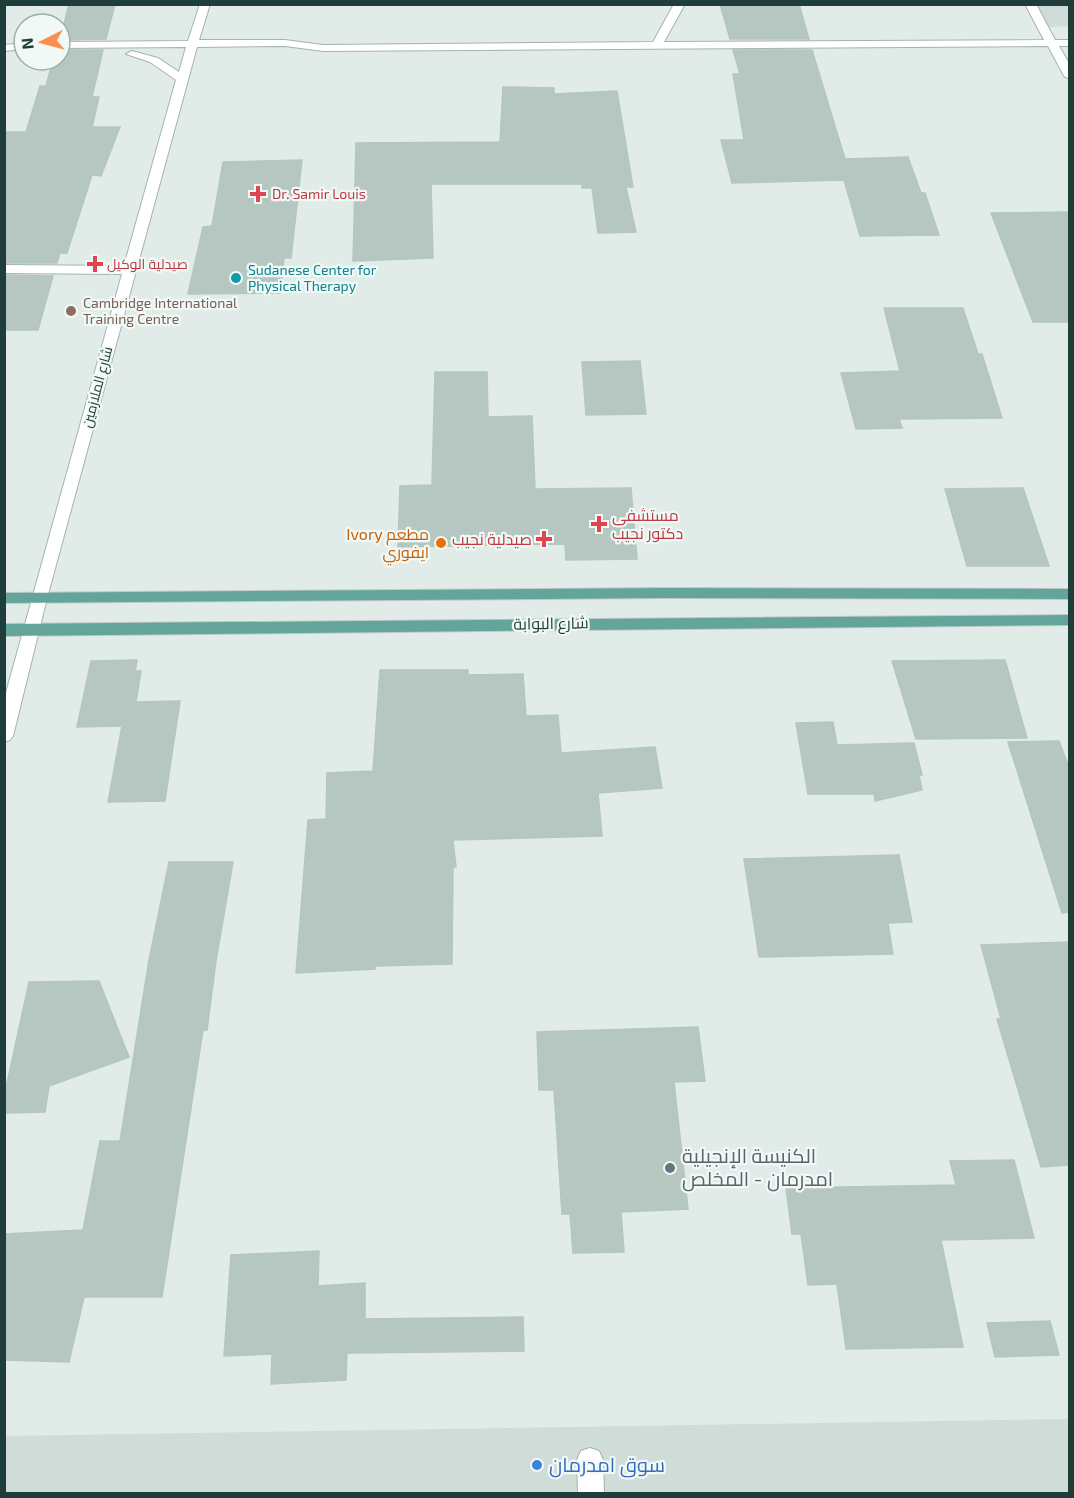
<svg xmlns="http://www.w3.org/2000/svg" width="1074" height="1498" font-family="'Exo 2',Cairo,sans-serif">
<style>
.built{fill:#cfdcd8}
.building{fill:#b6c7c2;stroke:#b3c6c0;stroke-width:1.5}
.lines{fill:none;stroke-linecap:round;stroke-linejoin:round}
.minor-casing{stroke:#a3b4b0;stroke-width:2}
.major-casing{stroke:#c1c9c8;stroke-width:2}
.minor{fill:#fff;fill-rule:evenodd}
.major{fill:#63a49b;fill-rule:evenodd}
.health-dot{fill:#e0444e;stroke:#f1f9f6;stroke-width:2}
.culture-dot{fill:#0f9aa8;stroke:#f1f9f6;stroke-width:2}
.education-dot{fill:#8d6e63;stroke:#f1f9f6;stroke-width:2}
.food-dot{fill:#e8710a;stroke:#f1f9f6;stroke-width:2}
.worship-dot{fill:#6b7280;stroke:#f1f9f6;stroke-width:2}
.shop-dot{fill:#3f7fe0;stroke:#f1f9f6;stroke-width:2}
.labels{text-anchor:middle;stroke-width:4.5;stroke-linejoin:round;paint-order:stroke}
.far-health-label{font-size:14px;fill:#be3a42;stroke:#f1f9f6;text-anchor:start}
.far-culture-label{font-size:14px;fill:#0d838f;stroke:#f1f9f6;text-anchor:start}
.far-education-label{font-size:14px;fill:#785e54;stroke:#f1f9f6;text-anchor:start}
.far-street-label{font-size:14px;fill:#203e39;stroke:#f1f9f6}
.health-label{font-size:16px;fill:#be3a42;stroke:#f1f9f6;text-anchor:start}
.food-label{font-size:16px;fill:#c56008;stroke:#f1f9f6;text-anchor:end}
.street-label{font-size:16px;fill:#203e39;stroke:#f1f9f6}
.near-worship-label{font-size:20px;fill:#5b616d;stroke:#f1f9f6;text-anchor:start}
.near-shop-label{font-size:20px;fill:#366cbe;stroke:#f1f9f6;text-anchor:start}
</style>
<rect width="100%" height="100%" fill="#e1ece8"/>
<path class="built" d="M1034 5H1069V26L1047 27Z
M1069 1419V1493H5L4 1436Z"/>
<path class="building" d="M69 4H115L106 39 60 40Z
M720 4H799L809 39H730Z
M60 50H103L92 97H99L92 127H120L101 176 92 175 67 253H60L57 263H4V132H26L40 86H46L53 60H60Z
M733 50H812L845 159 908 157 921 193H925L939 235 860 236 844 180 732 183 721 140H744L733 74H740Z
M503 87 554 88V94L617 91 633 187H626L636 232 598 233 592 188H582V184H431L433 258 353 261 356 143 500 142Z
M302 160 291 258H284L280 293 188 294 203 227 212 226 223 162Z
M1070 212V322H1033L991 213Z
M4 275 53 276 38 330H4Z
M884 308H963L978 354H982L1002 418 899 419 902 428 856 429 841 373 900 371Z
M640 361 646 414 586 415 582 362Z
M435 372H487L488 417 532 416 535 489 631 488 637 559 566 560 565 544 398 547 400 486 432 485Z
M1023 488 1049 566H967L945 489Z
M137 660 135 671H141L136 702 180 701 165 801 108 802 122 726 77 727 91 661Z
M1005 660 1027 738 916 739 892 661Z
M380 670H468V675L523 674 526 716 558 715 561 753 655 747 662 788 598 793 602 836 453 840 456 867H453L452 964 375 966V969L296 973 308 820 326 819 327 773 373 771Z
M833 722 837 745 914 743 922 775H919L922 790 875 801 874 794H808L796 723Z
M1059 741 1070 770V912L1062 913 1008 742Z
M899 855 912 922 888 923 893 954 759 957 744 859Z
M169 862H233L216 961 207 1030H203L162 1297H84L69 1362 4 1360V1234L83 1230 100 1141H120L149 960Z
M1070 942V1165L1041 1167 997 1019H1001L981 945Z
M99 981 129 1057 49 1086 45 1112 4 1113V1097L29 982Z
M698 1027 705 1081 674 1082 688 1209 621 1212 624 1252 573 1253 570 1214H562L554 1090H539L537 1032Z
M1014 1160 1034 1238 941 1240 963 1347 846 1349 837 1284 808 1285 801 1234H792L786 1188 956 1185 950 1161Z
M319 1251 318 1286 365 1283V1319L523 1317 524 1351 347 1353 346 1380 271 1384 272 1354 224 1356 231 1255Z
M1050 1321 1059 1355 995 1357 987 1323Z"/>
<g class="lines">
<g class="minor-casing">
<path id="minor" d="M200 4H210L199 40H285L323 45 653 42 674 4H685L664 42 1044 40 1025 4H1036L1055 40H1070V46H1059L1070 65V79L1064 76 1048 46 323 51 285 46 197 47 47 598 13 736 10 740 4 742V700L122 274 4 273V265L124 266 176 80 150 62 126 54 132 51 158 58 179 72 186 47 60 48V42L188 41Z
M24 43V49L4 51V45Z
M590 1448 599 1451 603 1460 604 1494H578L577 1460 581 1451Z"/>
</g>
<g class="major-casing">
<path id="major" d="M664 588 1070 589V599L664 598 4 603V593Z
M1070 615V625L4 636V624Z"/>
</g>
<use href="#minor" class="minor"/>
<use href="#major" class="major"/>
</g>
<g class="health-dot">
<path d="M255 185h6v6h6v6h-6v6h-6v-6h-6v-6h6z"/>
<path d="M92 255h6v6h6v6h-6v6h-6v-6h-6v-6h6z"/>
<path d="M596 515h6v6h6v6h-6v6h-6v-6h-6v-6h6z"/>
<path d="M541 530h6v6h6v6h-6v6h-6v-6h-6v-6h6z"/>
</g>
<circle class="culture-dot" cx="236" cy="278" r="6"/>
<circle class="education-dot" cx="71" cy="311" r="6"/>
<circle class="food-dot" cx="441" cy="543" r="6"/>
<circle class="worship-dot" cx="670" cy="1168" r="6"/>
<circle class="shop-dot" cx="537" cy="1465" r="6"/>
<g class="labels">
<g class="far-health-label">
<text x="272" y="199">Dr. Samir Louis</text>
<text x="107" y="269">صيدلية الوكيل</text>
</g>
<g class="far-culture-label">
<text x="248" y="275">Sudanese Center for<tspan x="248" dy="16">Physical Therapy</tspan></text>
</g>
<g class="far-education-label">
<text x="83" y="308">Cambridge International<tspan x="83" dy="16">Training Centre</tspan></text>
</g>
<g class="far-street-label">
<text transform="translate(97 387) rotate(-75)" y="5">شارع الملازمين</text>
</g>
<g class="health-label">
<text x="612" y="521">مستشفى<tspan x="612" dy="18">دكتور نجيب</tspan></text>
<text x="532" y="545" text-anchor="end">صيدلية نجيب</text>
</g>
<g class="food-label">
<text x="429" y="540">Ivory مطعم<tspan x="429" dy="18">ايفوري</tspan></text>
</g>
<g class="street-label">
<text transform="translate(551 623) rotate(-1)" y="6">شارع البوابة</text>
</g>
<g class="near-worship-label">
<text x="682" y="1163">الكنيسة الإنجيلية<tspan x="682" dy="23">امدرمان - المخلص</tspan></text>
</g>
<g class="near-shop-label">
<text x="549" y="1472">سوق امدرمان</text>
</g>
</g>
<rect width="1074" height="1498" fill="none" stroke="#203e39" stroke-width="12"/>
<g transform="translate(42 42) rotate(264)"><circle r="28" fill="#f1f9f6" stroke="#9daeaa" stroke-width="1.5"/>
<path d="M0-4.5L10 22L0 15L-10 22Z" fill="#fa8f51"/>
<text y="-9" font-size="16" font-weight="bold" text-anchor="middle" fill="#203e39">N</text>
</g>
</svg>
